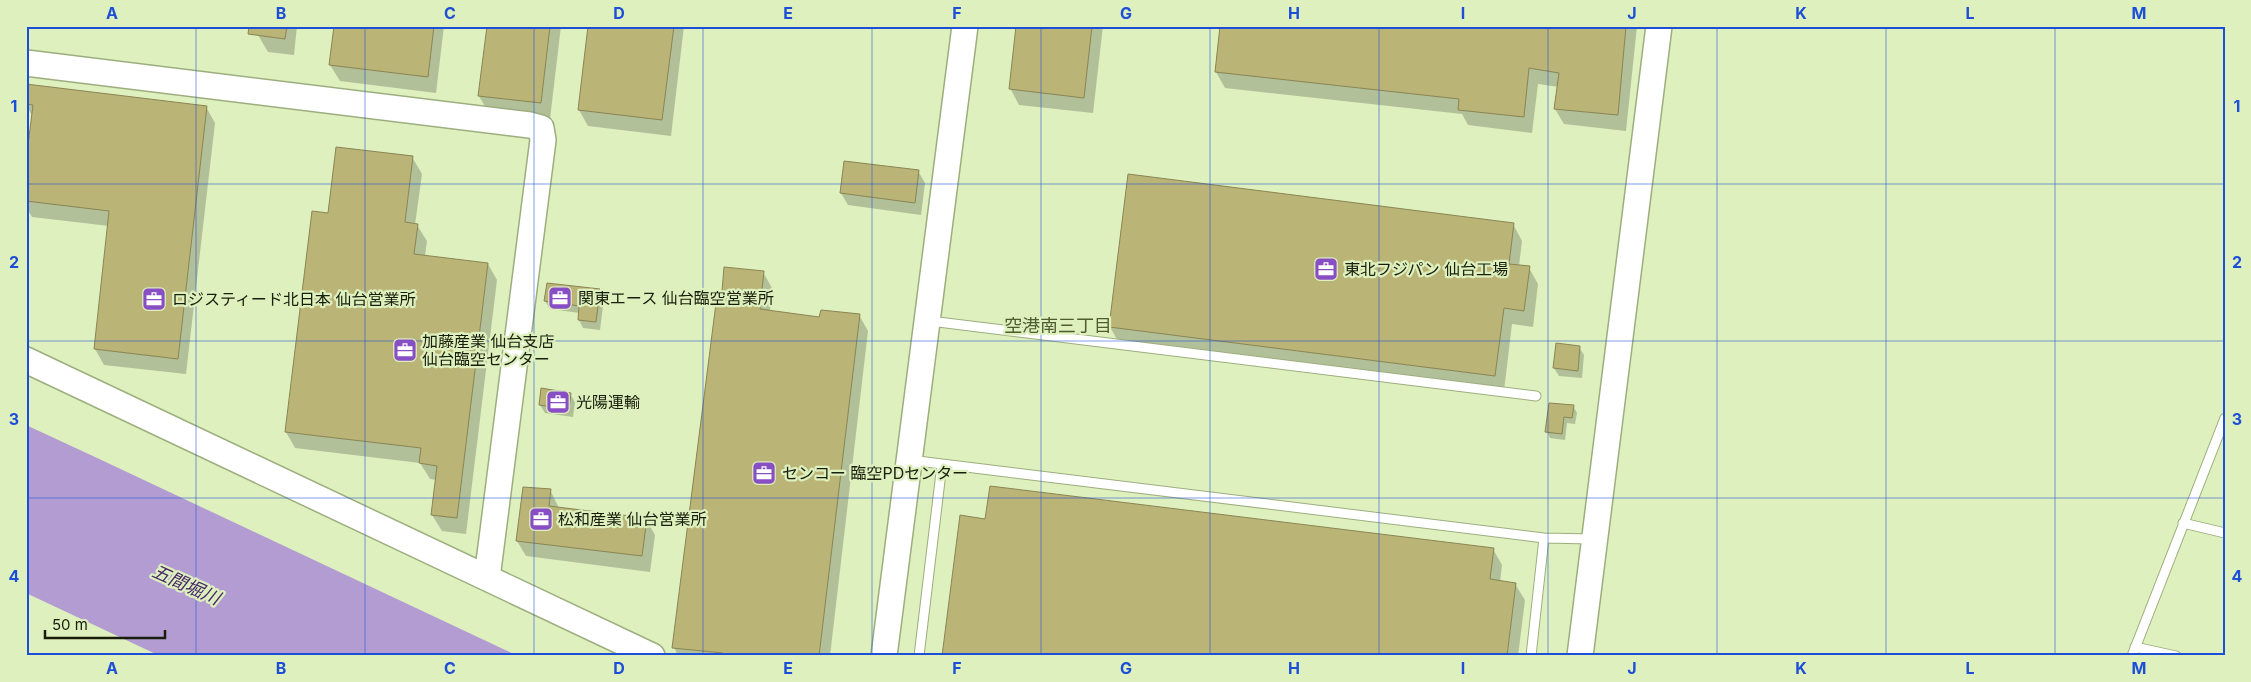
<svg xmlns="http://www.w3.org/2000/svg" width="2251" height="682" font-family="Inter,'Noto Sans JP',sans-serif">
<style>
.water{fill:#b29cd2}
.shadow{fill:#0003}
.building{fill:#bab477;stroke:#8a8554}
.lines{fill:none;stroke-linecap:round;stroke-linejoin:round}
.lane-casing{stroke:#9dae7e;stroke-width:11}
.secondary-casing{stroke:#9dae7e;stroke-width:28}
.lane{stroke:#fff;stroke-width:9}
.secondary{stroke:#fff;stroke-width:25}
.grid{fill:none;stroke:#1d4ed8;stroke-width:1;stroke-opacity:0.55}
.labels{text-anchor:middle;stroke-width:4.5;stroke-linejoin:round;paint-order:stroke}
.poi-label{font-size:16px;fill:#181e0b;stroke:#def0be;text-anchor:start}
.neighbourhood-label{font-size:18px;fill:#4e5c30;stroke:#def0be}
.water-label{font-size:18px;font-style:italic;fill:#482869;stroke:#def0be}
.neatline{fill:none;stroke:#1d4ed8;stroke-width:2}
.grid-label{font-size:16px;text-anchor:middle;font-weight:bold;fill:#1d4ed8}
</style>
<rect width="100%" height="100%" fill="#def0be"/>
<path class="water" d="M26 425 95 457 518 656H160L26 593Z"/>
<path class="shadow" d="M259 26H297L294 55 268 52 258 35Z
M335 26H444L436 93 340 81 330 65Z
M488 26H561L550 119 488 112 479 96Z
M589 26H684L671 136 588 126 579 110Z
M1018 26H1103L1093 113 1019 105 1010 88Z
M1221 26H1637L1626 131 1564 124 1555 109 1559 87 1538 84 1532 133 1468 125 1462 114 1225 88 1216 72Z
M26 96 206 107 215 123 186 374 104 365 95 349 109 226 32 217 26 207V171L33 117 26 105Z
M412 157 422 174 415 225H417L427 241 425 256 488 264 497 280 466 534 442 531 432 515 436 480 430 479 420 463 295 448 286 432 329 214Z
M918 171 925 183 921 215 848 205 841 193Z
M1513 224 1522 241 1519 266 1529 268 1538 284 1533 327 1512 324 1504 391 1119 343 1110 327Z
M763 272 772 288 770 311 820 318 859 315 868 331 830 656H678L674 647 722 305Z
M599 290 604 298 600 330 583 328 579 320 580 313 550 309 545 301Z
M1579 347 1584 355 1582 378 1559 376 1554 368Z
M570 394 575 402 573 417 545 413 540 405Z
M1573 406 1577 413 1575 424 1567 423 1565 440 1550 438 1547 431Z
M550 490 559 508 646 519 655 535 650 572 526 556 517 541Z
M987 520 1493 549 1502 565 1500 582 1515 584 1525 600 1518 656H943Z"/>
<path class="building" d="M249 26H287L285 39 248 34Z
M334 26H434L428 77 329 65Z
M487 26H550L541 103 478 96Z
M588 26H674L662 120 578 110Z
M1016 26H1092L1084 98 1009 89Z
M1220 26H1626L1618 115 1554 109 1559 73 1529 68 1524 117 1458 110 1459 99 1215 72Z
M26 84 207 106 178 359 94 349 109 211 26 201V161L33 105 26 104Z
M336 147 413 156 405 222 418 224 414 254 488 263 457 518 431 515 437 466 419 463 421 448 285 432 312 211 328 213Z
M844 161 919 170 915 203 840 193Z
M1128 174 1514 223 1509 264 1530 266 1524 311 1504 308 1495 376 1109 327Z
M724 267 764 271 760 309 819 317 821 310 860 314 819 656H723V653L672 648 716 303H721Z
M547 283 600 289 596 322 578 320 579 306 544 301Z
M1556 343 1580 346 1578 371 1553 368Z
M541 388 571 393 569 409 539 405Z
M1549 403 1574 405 1572 418 1564 417 1562 434 1545 432Z
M990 486 1494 548 1490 579 1516 583 1507 656H942L960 515 985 519Z
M523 487 551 489 549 506 647 518 642 556 516 541Z"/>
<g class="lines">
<g class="lane-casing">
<path id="lane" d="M930 321 1536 396
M910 460 942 464
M2183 523 2225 533
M2135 647 2176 656
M919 656 942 464 1544 538 1592 539
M1531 656 1544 538
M2132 656 2225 418"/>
</g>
<g class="secondary-casing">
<path id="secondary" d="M26 63 530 125 541 128 543 140 487 578
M26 360 652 656
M884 656 965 26
M1580 656 1659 26"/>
</g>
<use href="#lane" class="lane"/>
<use href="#secondary" class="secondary"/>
</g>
<path class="grid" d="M196 26V656M365 26V656M534 26V656M703 26V656M872 26V656M1041 26V656M1210 26V656M1379 26V656M1548 26V656M1717 26V656M1886 26V656M2055 26V656M26 184H2225M26 341H2225M26 498H2225"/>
<defs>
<g id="office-square" transform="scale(1.25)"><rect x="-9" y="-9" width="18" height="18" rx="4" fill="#884ec4" stroke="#def0be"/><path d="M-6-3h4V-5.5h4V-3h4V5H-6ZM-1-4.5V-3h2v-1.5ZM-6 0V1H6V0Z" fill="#fff"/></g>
</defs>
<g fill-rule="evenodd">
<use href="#office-square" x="1326" y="269"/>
<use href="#office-square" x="560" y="298"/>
<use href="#office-square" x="154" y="299"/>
<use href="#office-square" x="405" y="350"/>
<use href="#office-square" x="558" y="402"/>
<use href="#office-square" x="764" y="473"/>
<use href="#office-square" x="541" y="519"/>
</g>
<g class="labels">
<g class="poi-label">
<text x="1344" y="275">東北フジパン 仙台工場</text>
<text x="578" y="304">関東エース 仙台臨空営業所</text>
<text x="172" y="305">ロジスティード北日本 仙台営業所</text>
<text x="422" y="347">加藤産業 仙台支店<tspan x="422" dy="18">仙台臨空センター</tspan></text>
<text x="576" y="408">光陽運輸</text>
<text x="782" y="479">センコー 臨空PDセンター</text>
<text x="558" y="525">松和産業 仙台営業所</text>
</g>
<g class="neighbourhood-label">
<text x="1058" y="332">空港南三丁目</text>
</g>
<g class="water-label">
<text transform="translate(186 585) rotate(24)" y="6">五間堀川</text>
</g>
</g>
<rect width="2251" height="682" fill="none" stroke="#def0be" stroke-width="55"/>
<path d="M45 630v8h120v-8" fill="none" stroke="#181e0b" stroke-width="2.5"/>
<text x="52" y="630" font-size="15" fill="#181e0b" stroke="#def0be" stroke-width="4" paint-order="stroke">50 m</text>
<rect x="28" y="28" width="2196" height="626" class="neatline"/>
<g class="grid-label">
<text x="112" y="19">A</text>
<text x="281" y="19">B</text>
<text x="450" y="19">C</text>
<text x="619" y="19">D</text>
<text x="788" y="19">E</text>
<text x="957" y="19">F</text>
<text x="1126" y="19">G</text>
<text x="1294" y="19">H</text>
<text x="1463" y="19">I</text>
<text x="1632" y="19">J</text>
<text x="1801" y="19">K</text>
<text x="1970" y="19">L</text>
<text x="2139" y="19">M</text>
<text x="14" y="112">1</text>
<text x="2237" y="112">1</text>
<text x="14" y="268">2</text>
<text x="2237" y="268">2</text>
<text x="14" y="425">3</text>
<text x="2237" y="425">3</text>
<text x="14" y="582">4</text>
<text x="2237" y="582">4</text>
<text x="112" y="674">A</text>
<text x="281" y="674">B</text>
<text x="450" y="674">C</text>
<text x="619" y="674">D</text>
<text x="788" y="674">E</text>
<text x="957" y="674">F</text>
<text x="1126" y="674">G</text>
<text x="1294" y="674">H</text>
<text x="1463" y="674">I</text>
<text x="1632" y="674">J</text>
<text x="1801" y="674">K</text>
<text x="1970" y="674">L</text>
<text x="2139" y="674">M</text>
</g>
</svg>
